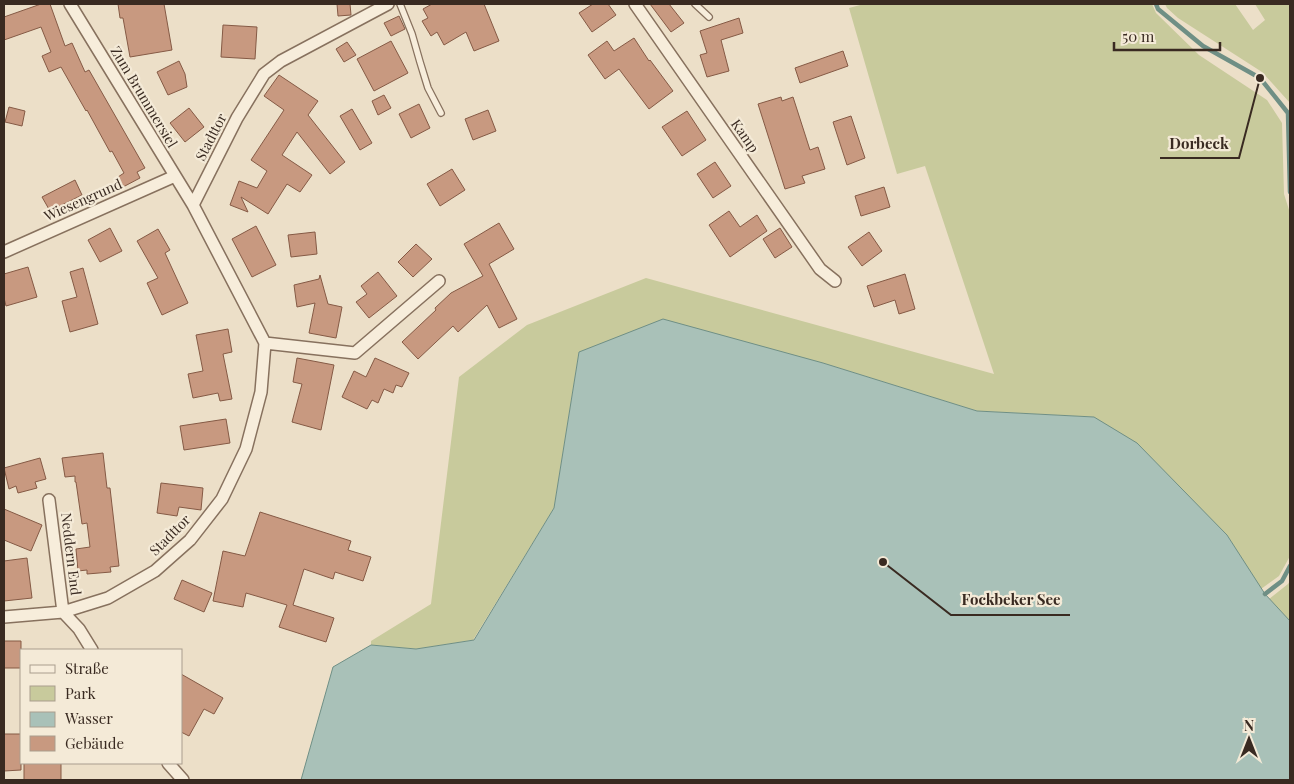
<svg xmlns="http://www.w3.org/2000/svg" width="1294" height="784" font-family="'Playfair Display',serif">
<style>
.green{fill:#c8ca9c}
.water{fill:#a9c1b8;stroke:#6f8f85}
.lines{fill:none;stroke-linecap:round;stroke-linejoin:round}
.stream{stroke:#6f8f85;stroke-width:4.5}
.building{fill:#c89980;stroke:#855a45}
.lane-casing{stroke:#87715e;stroke-width:8}
.street-casing{stroke:#87715e;stroke-width:14}
.lane{stroke:#f7eddb;stroke-width:5.5}
.street{stroke:#f7eddb;stroke-width:11}
.labels{text-anchor:middle;stroke-width:4.5;stroke-linejoin:round;paint-order:stroke}
.street-label{font-size:14px;fill:#392a21;stroke:#f4ead7}
.leader{fill:none;stroke:#392a21;stroke-width:2}
.callout-dot{fill:#392a21;stroke:#f4ead7;stroke-width:2}
.callout-label{font-size:15px;text-anchor:middle;font-weight:bold;fill:#392a21;stroke:#f4ead7;stroke-width:4.5;stroke-linejoin:round;paint-order:stroke}
</style>
<rect width="100%" height="100%" fill="#ecdfc8"/>
<path class="green" d="M864 4H1152L1156 13 1199 55 1267 100 1282 123 1284 194 1290 213V556L1279 576 1261 589 1227 535 1094 417 977 411 823 363 579 352 554 508 473 640 416 649 371 645V641L431 604 459 377 527 325 646 278 994 374 925 166 897 174 849 8Z
M1165 4H1235L1253 30 1265 20 1255 4H1290V103L1262 72 1178 18 1167 8Z
M1290 581V621L1269 599 1288 584Z"/>
<path class="water" d="M663 319 823 363 977 411 1094 417 1137 443 1227 535 1265 594 1290 621V780H301L333 667 371 645 416 649 474 640 554 508 579 352Z"/>
<g class="lines">
<path class="stream" d="M1156 4 1158 9 1203 46 1260 78 1288 113 1290 192
M1265 594 1282 581 1290 566"/>
</g>
<path class="building" d="M41 4H50L65 46 72 43 85 72 89 70 145 168 137 172 140 178 123 187 118 177 124 173 112 151 110 152 87 110 86 111 61 67 49 72 42 56 51 52 41 27 4 40V17Z
M118 4H164L172 50 130 57 123 18H120Z
M337 4H350L351 15 338 16Z
M432 4H484L499 41 474 51 466 32 444 45 437 32 431 36 422 21 428 18 423 9Z
M593 4H608L616 15 592 32 579 13Z
M650 4H669L684 23 671 32Z
M399 16 405 29 391 36 384 23Z
M739 18 743 33 721 40 729 71 707 77 700 55 707 53 700 31Z
M223 25 257 27 255 59 221 57Z
M634 38 649 61 650 60 673 91 649 109 619 69 605 79 588 55 607 41 614 51Z
M391 41 408 73 374 91 357 59Z
M347 42 356 55 344 62 336 49Z
M843 51 848 66 800 83 795 68Z
M179 61 185 74 187 87 168 95 157 72Z
M279 75 318 101 308 115 345 162 330 174 297 132 282 155 312 175 300 192 287 184 268 214 241 197 248 212 230 205 239 181 257 188 267 171 251 160 284 110 264 96Z
M384 95 391 108 378 115 372 101Z
M781 97 782 101 793 97 810 150 818 147 825 169 802 176 805 183 785 189 758 104Z
M419 104 430 128 411 138 399 114Z
M9 107 25 111 22 126 5 122Z
M189 108 204 127 185 142 170 123Z
M352 109 372 143 360 150 340 116Z
M488 110 496 131 473 140 465 119Z
M687 111 706 140 682 156 662 127Z
M851 116 865 158 847 165 833 122Z
M715 162 731 186 713 198 697 174Z
M452 169 465 190 440 206 427 184Z
M75 180 82 195 50 211 42 197Z
M884 187 890 207 861 216 855 196Z
M729 211 740 227 757 215 767 231 730 257 709 225Z
M499 223 514 249 489 264 517 319 499 328 487 305 458 332 453 326 418 359 402 342 436 310 435 308 451 293 483 276 464 244Z
M256 226 276 265 252 277 232 239Z
M110 228 122 251 100 262 88 240Z
M780 228 792 247 775 258 763 239Z
M158 229 170 250 165 253 188 303 162 315 147 283 158 278 137 241Z
M315 232 317 254 291 257 288 235Z
M869 232 882 251 862 266 848 247Z
M416 244 432 259 413 277 398 262Z
M28 267 37 297 6 306 4 298V274Z
M83 268 98 324 70 332 62 301 77 297 70 272Z
M378 272 397 296 369 318 356 302 367 294 361 286Z
M905 274 915 309 899 314 895 300 874 307 867 286Z
M320 275 328 304 342 307 336 338 309 333 315 303 297 307 296 300 294 285 319 279Z
M228 329 232 352 223 354 232 399 220 401 218 393 193 398 188 374 203 371 196 335Z
M297 358 334 365 321 430 292 422 302 384 293 382Z
M375 358 409 373 402 387 396 385 393 393 384 389 378 403 372 400 367 409 342 397 354 371 366 377Z
M226 419 230 443 184 450 180 426Z
M103 453 107 488H110L119 566 110 567 111 572 87 574V570L78 571 76 549 90 547 87 523 82 524 76 482H75V476L65 477 62 458Z
M40 458 46 479 35 482 37 488 18 493 16 486 9 489 4 468Z
M161 483 203 488 201 510 179 507 177 516 157 513Z
M4 509 42 525 31 551 4 540Z
M260 512 351 541 348 550 371 557 363 581 335 572 333 579 304 569 293 605 334 618 326 642 279 627 287 605 246 593 243 607 213 601 223 551 245 556Z
M27 558 32 598 4 601V561Z
M182 580 212 593 204 612 174 599Z
M4 641H21V668H4Z
M181 674 223 698 214 714 204 709 189 736 181 732Z
M4 734H21V770L4 771Z
M24 763H61V780H24Z"/>
<g class="lines">
<g class="lane-casing">
<path id="lane" d="M400 4 412 34 420 62 428 88 441 113
M695 4 709 17"/>
</g>
<g class="street-casing">
<path id="street" d="M635 4 820 269 835 281
M193 205 237 118 264 74 281 61 388 4
M4 252 175 176
M265 343 355 353 439 281
M49 500 63 612
M63 612 79 629 92 650
M4 617 63 612 108 598 155 571 190 540 222 499 246 449 261 392 265 343 193 205 70 4
M168 763 183 780"/>
</g>
<use href="#lane" class="lane"/>
<use href="#street" class="street"/>
</g>
<g class="labels">
<g class="street-label">
<text transform="translate(144 97) rotate(59)" y="5">Zum Brummersiel</text>
<text transform="translate(745 136) rotate(55)" y="5">Kamp</text>
<text transform="translate(211 137) rotate(-63)" y="5">Stadttor</text>
<text transform="translate(83 200) rotate(-24)" y="5">Wiesengrund</text>
<text transform="translate(170 535) rotate(-45)" y="5">Stadttor</text>
<text transform="translate(71 554) rotate(83)" y="5">Neddern End</text>
</g>
</g>
<path class="leader" d="M1260 78L1239 158H1160M883 562L951 615H1070"/>
<g class="callout-dot">
<circle cx="1260" cy="78" r="5"/>
<circle cx="883" cy="562" r="5"/>
</g>
<g class="callout-label">
<text x="1199" y="149">Dorbeck</text>
<text x="1011" y="605">Fockbeker See</text>
</g>
<rect width="1294" height="784" fill="none" stroke="#392a21" stroke-width="10"/>
<rect x="20" y="649" width="162" height="115" fill="#f4ead7" stroke="#a99d8e"/>
<rect x="30" y="665" width="25" height="8" fill="#f7eddb" stroke="#a99d8e"/>
<text x="65" y="674" font-size="15" fill="#392a21">Straße</text>
<rect x="30" y="686" width="25" height="15" fill="#c8ca9c" stroke="#a99d8e"/>
<text x="65" y="699" font-size="15" fill="#392a21">Park</text>
<rect x="30" y="712" width="25" height="15" fill="#a9c1b8" stroke="#a99d8e"/>
<text x="65" y="724" font-size="15" fill="#392a21">Wasser</text>
<rect x="30" y="736" width="25" height="15" fill="#c89980" stroke="#a99d8e"/>
<text x="65" y="749" font-size="15" fill="#392a21">Gebäude</text>
<g transform="translate(1249 739)" stroke="#f4ead7" stroke-width="4" paint-order="stroke">
<path d="M0-4L9 19L0 12L-9 19Z" fill="#392a21"/>
<text y="-8" font-size="14" font-weight="bold" text-anchor="middle" fill="#392a21">N</text>
</g>
<path d="M1114 42v8h106v-8" fill="none" stroke="#392a21" stroke-width="2.5"/>
<text x="1122" y="42" font-size="15" fill="#392a21" stroke="#f4ead7" stroke-width="4" paint-order="stroke">50 m</text>
</svg>
